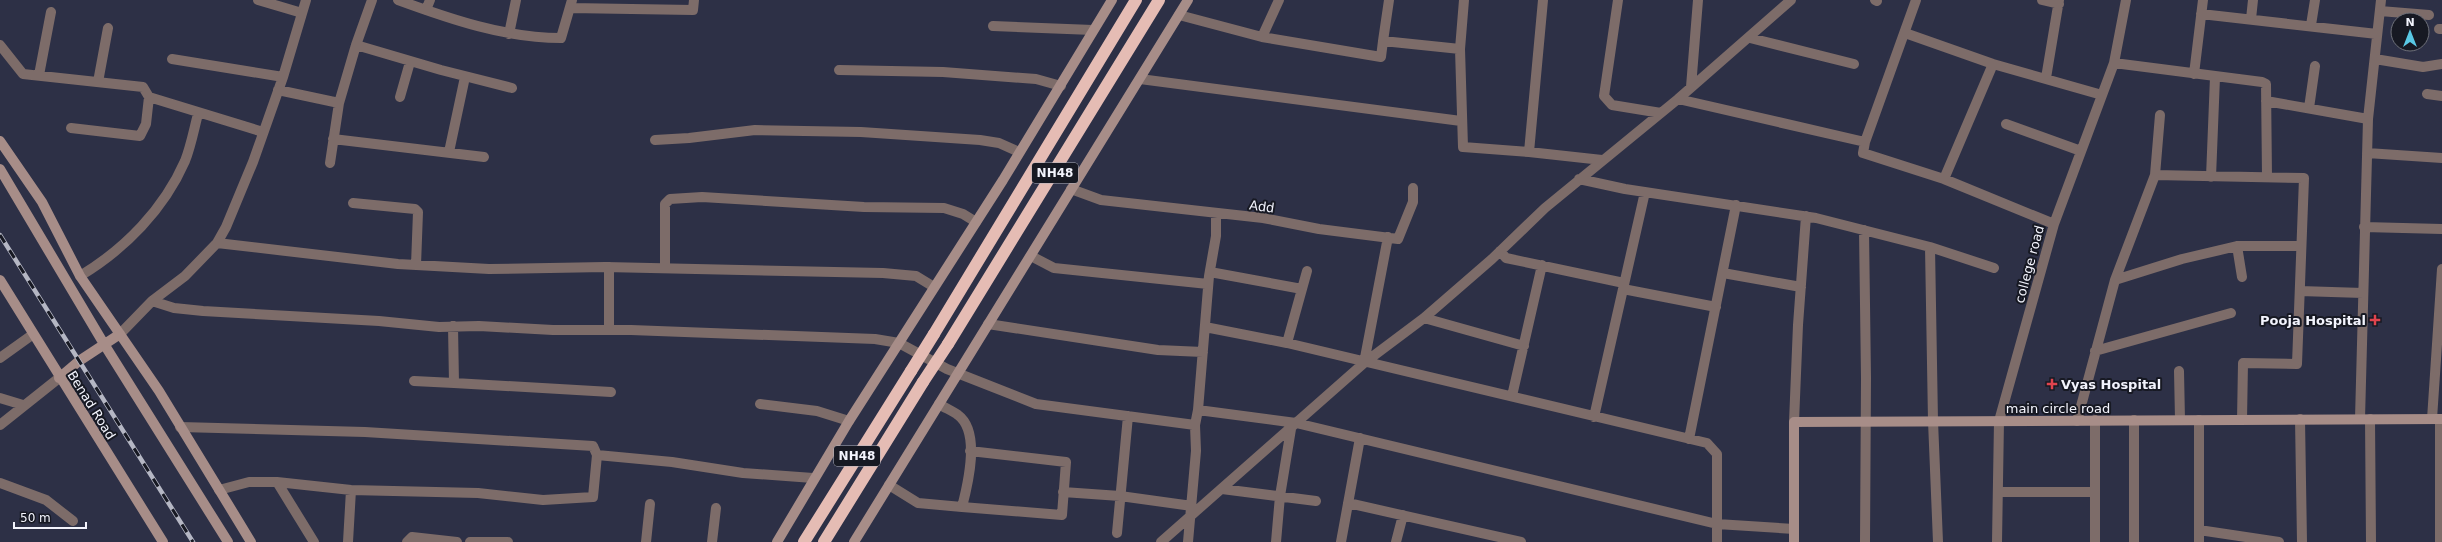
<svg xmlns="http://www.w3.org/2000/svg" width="2442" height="542" font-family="'DejaVu Sans',sans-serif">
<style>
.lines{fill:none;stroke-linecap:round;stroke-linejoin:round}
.street{stroke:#7d6c69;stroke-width:10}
.secondary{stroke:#a78d88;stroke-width:10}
.highway{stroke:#e5bcb4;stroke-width:12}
.rail-casing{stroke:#b5b7c4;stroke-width:4.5}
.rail{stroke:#171923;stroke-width:3;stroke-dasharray:9;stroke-linecap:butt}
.highway-bridge{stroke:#e5bcb4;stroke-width:12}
.health-dot{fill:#e0444e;stroke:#171923;stroke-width:1.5}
.labels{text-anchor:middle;stroke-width:4;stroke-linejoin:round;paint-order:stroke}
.shield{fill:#171923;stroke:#b1b2bc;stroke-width:1}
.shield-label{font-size:12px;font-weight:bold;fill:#f3f4fd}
.street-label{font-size:13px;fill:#f3f4fd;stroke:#171923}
.poi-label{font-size:13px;font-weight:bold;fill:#f3f4fd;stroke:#171923;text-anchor:end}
</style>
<rect width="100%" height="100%" fill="#2d3046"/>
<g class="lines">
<path class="street" d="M258 0 302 13
M398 0C450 19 505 38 561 38L572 0
M1464 0 1460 49 1463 147 1529 152 1602 160
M1618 0 1604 96 1612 105 1661 113
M1875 0 1877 1
M1916 0 1865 142 1863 153 1944 179 2054 224
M2042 0 2059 4
M570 8 693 10 694 0
M426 10 430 0
M2380 11 2429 15
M2201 14 2377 34
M1179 15 1262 37 1381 57 1383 41 1460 49
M2251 19 2253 0
M2311 25 2315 0
M993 26 1093 30
M2439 29H2442
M1905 33 1993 64 2102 95
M509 34 516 0
M1262 37 1279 0
M1750 38 1854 64
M1383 41 1389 0
M0 45 23 74 143 87 149 97 263 132
M356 45 372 0
M172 59 283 77
M2375 59 2423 67 2442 64
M2114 63 2262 82 2266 84 2267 177
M839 70 943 72 1036 79 1061 86
M2194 74 2203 0
M39 75 51 12
M2046 78 2059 0
M1140 79 1461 121
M98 82 108 28
M1691 87 1698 0
M278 90 339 103 330 163
M2427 94 2442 96
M400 97 410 62
M1678 99 1865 142
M2266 101 2368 119
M339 103 356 45 441 70 512 88
M2309 108 2315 66
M2006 124 2081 151
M71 128 140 136 146 124 149 97
M333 139 484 157
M655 140 689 138 755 130 861 132 980 140 999 143 1019 152
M449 152 465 77
M1529 152 1543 0
M2367 153 2442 158
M2155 175 2160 115
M2211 177 2215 77
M1579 179 1625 189 1816 218 1930 247 1933 421 1938 542
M1944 179 1993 64
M1071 189 1101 200 1263 218 1319 229 1398 239 1413 202V188
M353 203 415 209 418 212 416 265
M2364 227 2442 229
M1864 230 1866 378 1865 542
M217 243 398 264 489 269 605 267 883 273 916 276 934 287
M2237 246 2242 277
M1930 247 1994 268
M1500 251 1506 258 1624 283
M1031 256 1054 268 1208 284
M609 267V330
M665 268V204L670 199 702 197 864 207 944 208 963 214 976 222
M1210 272 1302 289
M1723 273 1801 287
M80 276C125 249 164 209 185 161 191 146 194 129 198 114
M2115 280 2182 259 2237 246H2301
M1623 289 1716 307
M2300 291 2363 293
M152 301 174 308 203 311 379 321 439 327 479 326 553 330H631L875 339 899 343 947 369 1036 404 1195 425 1198 410 1296 423 1717 524 1794 529
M1424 318 1524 346
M988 324 1158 350 1203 352
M453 326 454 383 611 392
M1205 327 1287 343 1307 271
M120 334 152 301 185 276 217 243 226 227 253 162 283 77 306 0
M1287 343 1707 443 1717 454V542
M2095 351 2231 313
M0 358 32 335
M1364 363 1388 237
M2179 371 2180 420
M414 381 454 383
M1512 396 1542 265
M0 398 23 405
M760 404 817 411 849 421
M1198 410 1209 276 1216 236V214
M1594 417 1645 192
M2300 419 2302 542
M2360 419 2368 119 2381 0
M2370 419 2371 542
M2432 419 2442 269
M2440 419V542
M2077 421 2115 280 2155 175 2304 178 2297 364 2243 363 2242 420
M1794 422 1798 325 1806 216
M0 425 59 378
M180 427 365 432 593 446 597 455
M1689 439 1736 205
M277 482 351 490 478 493 543 500 593 497 597 455 672 462 743 473 813 478
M0 483 46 500 73 521
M889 485 918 503 962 507C968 484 981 432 958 415 953 411 945 408 939 404
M1222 489 1316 501
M219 490 249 482H277L314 542
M1063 492 1120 496 1192 506
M1998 492H2095
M1348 503 1521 542
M962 507 1062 515 1066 462 970 451
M2199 530 2279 542
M1117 533 1128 416
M348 542 351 490
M407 542 412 537 457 542
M470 542H508
M646 542 650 504
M712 542 716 508
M1161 542 1364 363 1424 318 1492 259 1545 208 1678 99 1791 0
M1188 542 1196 451 1195 425
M1276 542 1280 496 1291 429
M1341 542 1360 438
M1396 542 1403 515
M1997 542 1999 421 2054 224 2114 63 2126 0
M2095 542V420
M2134 542V420
M2199 542V420"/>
<path class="secondary" d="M0 141 42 202 80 276 159 391 251 542
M0 169 104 344 228 542
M0 280 163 542
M59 378 79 361 120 334
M777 542 849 421 1003 180 1112 0
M854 542 1188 0
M1794 542V422L2442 419"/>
<path class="highway" d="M934 334 1136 0
M948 344 1159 0
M804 542 911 371
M824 542 923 382"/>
<g class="rail-casing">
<path id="rail" d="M0 235 193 542"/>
</g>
<use href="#rail" class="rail"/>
<path class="highway-bridge" d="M911 371 934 334
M923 382 948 344"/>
</g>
<g class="health-dot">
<path d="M2373 314h4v4h4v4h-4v4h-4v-4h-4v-4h4z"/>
<path d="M2050 378h4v4h4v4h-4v4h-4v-4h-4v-4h4z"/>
</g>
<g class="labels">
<g class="shield">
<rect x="1032" y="163" width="46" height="20" rx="3"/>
<rect x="834" y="446" width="46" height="20" rx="3"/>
</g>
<g class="shield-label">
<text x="1055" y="177">NH48</text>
<text x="857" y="460">NH48</text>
</g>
<g class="street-label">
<text transform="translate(1262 206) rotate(8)" y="5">Add</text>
<text transform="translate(2029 264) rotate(-75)" y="5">college road</text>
<text transform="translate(92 405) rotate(58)" y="5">Benad Road</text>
<text x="2058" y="413">main circle road</text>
</g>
<g class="poi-label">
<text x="2366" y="325">Pooja Hospital</text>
<text x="2061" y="389" text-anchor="start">Vyas Hospital</text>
</g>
</g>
<g transform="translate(2410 32)"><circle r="19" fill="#171923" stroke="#6f717a"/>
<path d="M0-3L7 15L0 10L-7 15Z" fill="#59c8e4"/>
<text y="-6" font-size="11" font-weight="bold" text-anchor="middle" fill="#f3f4fd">N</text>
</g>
<path d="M14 522v6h72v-6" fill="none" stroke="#f3f4fd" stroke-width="2"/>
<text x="20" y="522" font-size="12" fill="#f3f4fd" stroke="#171923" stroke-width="3" paint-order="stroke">50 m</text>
</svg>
